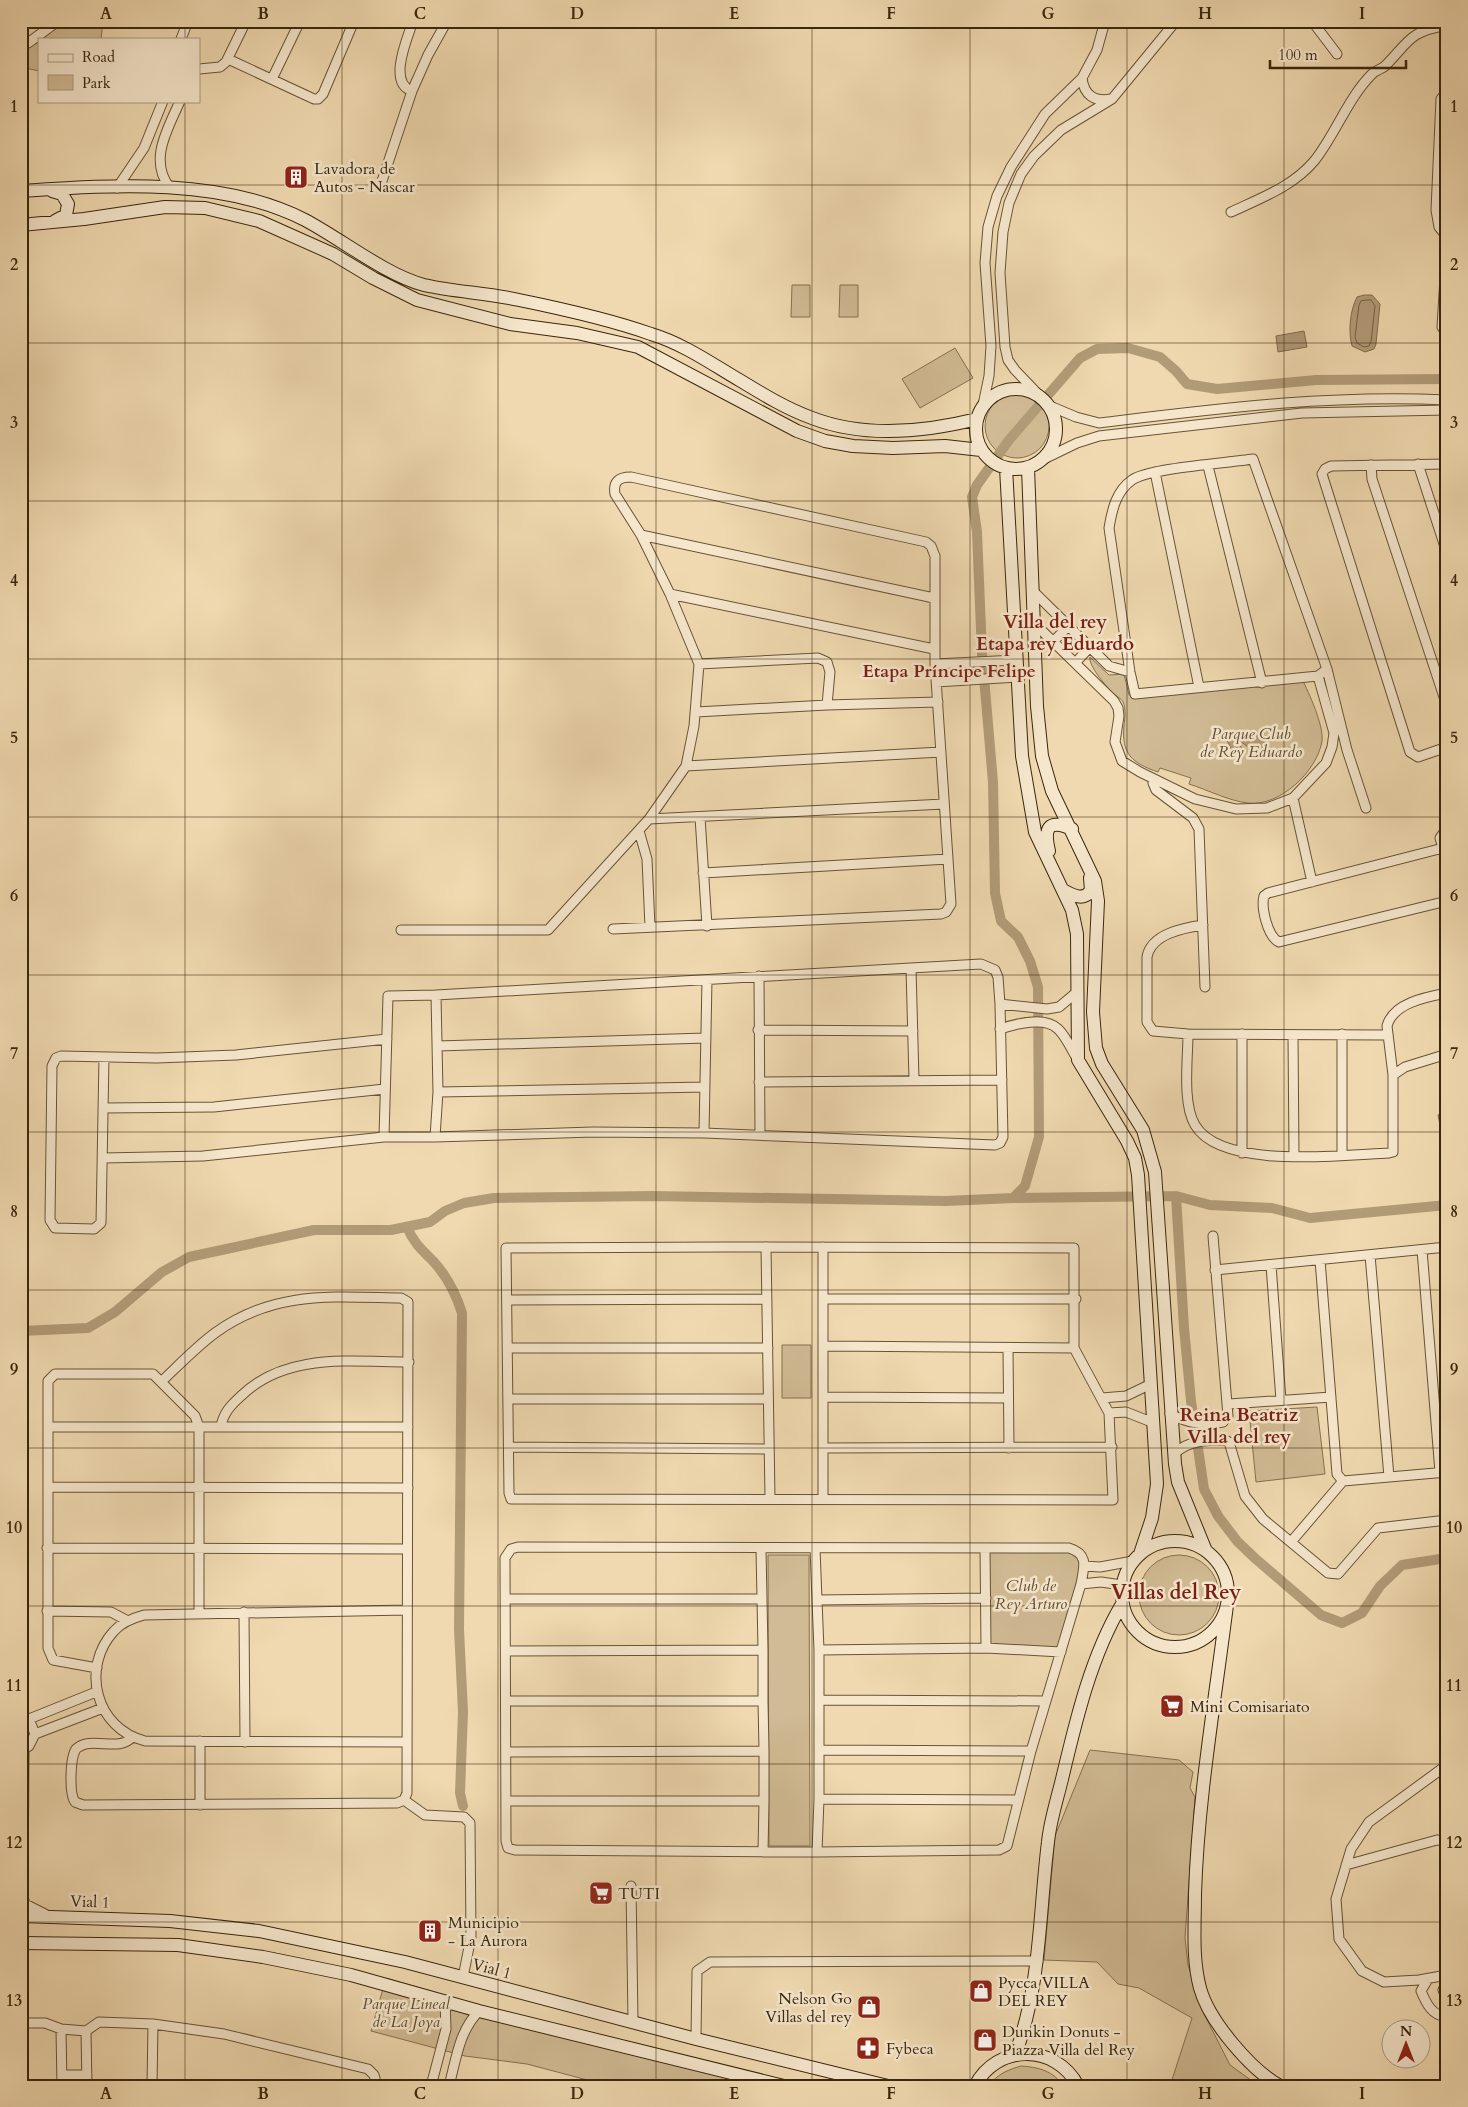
<svg xmlns="http://www.w3.org/2000/svg" width="1468" height="2107" font-family="Cardo,serif">
<style>
.green{fill:#d1bb94;stroke:#857150}
.water{fill:#b29c78;stroke:#826d4d}
.lines{fill:none;stroke-linecap:round;stroke-linejoin:round}
.shore{stroke:#766242;stroke-width:1}
.canal{stroke:#b29c78;stroke-width:10}
.street-casing{stroke:#675435;stroke-width:11}
.secondary-casing{stroke:#39270c;stroke-width:14}
.street{stroke:#f5e6cc;stroke-width:9}
.secondary{stroke:#f5e6cc;stroke-width:12}
.grid{fill:none;stroke:#39270c;stroke-width:1;stroke-opacity:0.55}
.labels{text-anchor:middle;stroke-width:5;stroke-linejoin:round;paint-order:stroke}
.poi-label{font-size:16px;fill:#39270c;stroke:#f5e6cc;text-anchor:start}
.park-label{font-size:16px;font-style:italic;fill:#5f4c2e;stroke:#f5e6cc}
.street-label{font-size:16px;fill:#39270c;stroke:#f5e6cc}
.neighbourhood-label{font-size:18px;font-weight:bold;fill:#7a1f14;stroke:#f5e6cc}
.quarter-label{font-size:19px;font-weight:bold;fill:#7a1f14;stroke:#f5e6cc}
.district-label{font-size:21px;font-weight:bold;fill:#7a1f14;stroke:#f5e6cc}
.neatline{fill:none;stroke:#39270c;stroke-width:2}
.grid-label{font-size:16px;text-anchor:middle;font-weight:bold;fill:#39270c}
</style>
<rect width="100%" height="100%" fill="#f0d9b0"/>
<filter id="stains"><feTurbulence type="fractalNoise" baseFrequency=".004" numOctaves="4"/><feColorMatrix values="0 0 0 0 .2 0 0 0 0 .09 0 0 0 0 .02 0 0 0 .5 -.17"/></filter>
<radialGradient id="worn" r=".72"><stop offset=".6" stop-color="#630" stop-opacity="0"/><stop offset="1" stop-color="#630" stop-opacity=".3"/></radialGradient>
<path class="green" d="M63 21H103L101 39H43Z
M39 42V71L21 67V51Z
M792 285H810V317H791Z
M840 285H858V317H839Z
M955 348 973 378 920 408 902 379Z
M985 426a32 32 0 1 1 64 0a32 32 0 1 1-64 0Z
M1090 657 1109 675 1124 674 1129 695 1302 679C1309 693 1324 726 1322 741 1317 772 1279 807 1248 803 1229 801 1208 790 1189 784L1191 778 1160 768 1158 772C1132 763 1121 754 1124 725 1125 718 1126 708 1123 702 1121 698 1114 695 1111 691 1105 685 1088 665 1090 657Z
M782 1345H811V1398H782Z
M1317 1407 1325 1474 1256 1482 1249 1411Z
M985 1548 1078 1551 1084 1566 1061 1652 986 1648Z
M1139 1595a40 40 0 1 1 80 0a40 40 0 1 1-80 0Z
M768 1555H809L810 1846H769Z
M1090 1750 1179 1760 1193 1772 1190 1788 1195 1797 1185 1938 1188 1965 1204 2014 1230 2065 1259 2086H1170L1192 2018 1139 1988 1118 1984 1097 1962 1044 1960 1055 1836Z
M386 1978 561 2029 777 2086H610L527 2064 465 2056 371 2031Z
M1021 2066C1038 2067 1054 2071 1063 2086H988C998 2074 1007 2070 1021 2066Z"/>
<path class="water" d="M1364 295H1372L1380 304 1376 344 1374 349 1365 352 1352 346C1348 332 1350 310 1357 297Z
M1304 331 1307 347 1278 352 1276 336Z
M1237 733 1236 743 1244 749 1237 753 1232 751 1227 740 1230 735Z
M1241 733 1265 736 1263 749 1248 747 1240 741Z
M1447 1108V1141L1442 1135 1438 1115Z"/>
<g class="lines">
<path class="shore" d="M1371 300 1375 306 1371 342 1369 346 1364 347 1357 343 1355 337 1359 305 1361 301Z"/>
<path class="canal" d="M1176 1196 1184 1328 1191 1401 1204 1489 1218 1516 1237 1541 1257 1560 1321 1615 1342 1623 1362 1613 1380 1586 1402 1565 1440 1559 1447 1561
M1013 1198 1176 1196 1210 1205 1272 1208 1310 1218 1447 1205
M407 1227C413 1242 422 1250 433 1261 447 1276 456 1294 462 1313L459 1629 463 1712 460 1793 463 1806
M21 1331 88 1328 115 1312 162 1272 189 1257 314 1230H391L430 1222 445 1211 464 1203 494 1198 654 1196 946 1201 1013 1198 1025 1186 1039 1137 1038 987 1030 961 1018 937 1001 921 995 893 993 782 982 654 977 532 972 497 977 485 1009 440 1080 358 1097 349 1128 348 1160 357 1176 371 1187 384 1217 389 1316 380 1447 379"/>
<g class="street-casing">
<path id="street" d="M1312 21 1337 54
M21 34 28 43
M181 39 188 21
M21 45 28 43 58 21
M228 59 314 99H318L323 94 354 21
M199 69 220 67 226 62 246 21
M1082 78C1084 95 1094 102 1111 99
M272 79 300 21
M412 91C387 83 408 37 413 21
M1447 91 1441 99 1436 210 1439 227 1447 237
M382 181 412 91 428 55 447 21
M117 188 144 148 163 101
M170 188C148 160 168 129 180 101
M1231 212C1261 198 1294 186 1315 160 1336 133 1348 98 1372 74 1376 70 1382 69 1385 66 1410 41 1408 32 1447 25
M1447 244 1442 327 1447 334
M1039 395 1015 370 1008 360 1005 347 1000 273 1003 232 1009 203 1021 174 1034 156 1061 130 1112 99 1176 21
M983 405 989 376 991 346 985 263 988 227 997 196 1011 167 1045 114 1082 78 1097 50 1105 21
M1050 406 1076 417 1099 423C1215 409 1330 394 1447 400
M1044 459 1077 443 1099 436 1302 413 1447 410
M1418 464 1447 553
M1447 464 1331 466 1325 469 1322 474 1410 752 1418 757 1447 747
M1371 465 1372 479 1447 706
M1208 466 1262 683
M1155 472 1199 687
M641 535 934 598
M1034 592 1109 666 1130 672
M670 594 934 649
M1035 624 1114 701 1118 708 1119 716 1115 742 1122 761 1140 772 1195 799 1236 809 1267 808 1293 798 1326 763 1332 747 1334 733 1318 676
M1054 641 1069 625
M1076 662 1091 646
M699 664 818 658 827 662 830 672 827 705
M935 664 1016 660
M1327 669 1318 676 1135 694 1130 672 1109 528C1112 510 1116 491 1132 480 1149 468 1228 463 1253 459L1327 669 1347 750 1366 808
M936 682 1018 677
M696 712 827 705 938 702
M686 766 941 752
M1155 780 1153 783 1156 790 1193 818 1199 829 1205 987
M1293 798 1312 882
M700 817 707 926
M649 819 944 804
M1447 828 1440 838 1447 861
M639 831 647 859 650 927
M1443 848 1268 893 1264 896C1261 907 1267 936 1279 942L1447 901
M703 873 948 859
M1203 925C1183 928 1151 934 1147 957V1022L1153 1031 1188 1034 1388 1035
M401 930H548L649 819 686 766 694 726 699 664 670 594 641 535 615 494C613 482 618 477 631 477L926 542 931 546 935 556V664L951 904 946 912 941 914 613 929
M981 964 995 970 998 977 1000 1004 1003 1137 1000 1143 995 1145 704 1133 593 1132 435 1137 438 1092 436 995Z
M911 968 914 1080
M759 976 760 1135
M1000 1004 1047 1009 1059 1007 1077 992
M1000 1029C1015 1024 1045 1016 1058 1029 1066 1036 1072 1051 1078 1060
M758 1030 913 1031
M1188 1034C1188 1059 1182 1103 1195 1125 1221 1170 1343 1155 1389 1153L1393 1152V1075L1387 1026C1393 1003 1426 997 1447 993
M1342 1034V1155
M1293 1035 1294 1156
M438 1046 706 1038
M104 1057 101 1223 94 1229 55 1228 50 1220 52 1066 56 1058 61 1056 157 1058 236 1055 387 1039
M1393 1075 1405 1067 1447 1054
M759 1082 1002 1080
M438 1092 705 1087
M103 1108 214 1107 385 1089
M704 1133 707 980
M435 1137H384L388 996 436 995
M1242 1153V1034
M103 1158 203 1156 384 1137
M724 1247 1074 1248V1348L1109 1413 1113 1500 511 1499 509 1493 506 1248Z
M766 1247 770 1498
M823 1247V1498
M1422 1250 1440 1472
M1370 1255 1389 1477
M1271 1265 1281 1400
M1215 1270 1447 1247
M823 1299H1076
M507 1300 767 1299
M823 1346 1074 1348
M508 1348H768
M1008 1348 1009 1448
M823 1397 1008 1398
M1102 1398 1126 1396 1151 1384
M508 1399H768
M1229 1404 1331 1397
M1109 1413 1126 1412 1154 1423
M1170 1414C1188 1423 1203 1426 1223 1422L1228 1416 1213 1236
M48 1427H408
M221 1427C223 1413 231 1405 241 1396 286 1352 351 1362 409 1362
M509 1447 769 1449
M823 1448 1112 1447
M1174 1454C1188 1440 1207 1440 1225 1440L1229 1442 1245 1496 1263 1519 1328 1573 1338 1574 1378 1528 1447 1520
M1343 1481 1447 1472
M48 1487 408 1488
M1291 1542 1343 1481 1337 1474 1320 1260
M518 1547 1069 1548C1089 1554 1084 1567 1081 1584L1031 1751 1007 1846 999 1850 817 1852 515 1850 508 1848 506 1841 505 1558 511 1549Z
M47 1548 407 1549
M815 1548 817 1600 986 1598
M985 1548 986 1648 1061 1652
M761 1549 762 1599
M1084 1566 1100 1567 1133 1561
M1081 1584 1101 1582 1122 1585
M507 1599H762L763 1650
M817 1600 819 1650 986 1648
M407 1610 144 1615C133 1618 121 1623 114 1631 80 1668 96 1729 145 1741L407 1742
M47 1611 111 1612 128 1621
M244 1612 245 1742
M819 1650V1700L1045 1701
M506 1651 763 1650V1701
M97 1668 53 1660 48 1648V1381L55 1374H153L195 1416 199 1427V1612
M819 1700V1750L1031 1751
M507 1701H763L764 1751
M21 1714 29 1719 35 1734 29 1746 21 1751
M29 1719 96 1692
M35 1734 103 1708
M132 1737C119 1753 91 1735 76 1749 70 1758 69 1794 75 1802L83 1805 397 1803 404 1800 407 1793 408 1302 401 1298C333 1297 274 1290 215 1333 196 1347 179 1365 162 1381
M200 1741V1805
M819 1750V1799L1017 1800
M24 1751 23 1897 25 1904 45 1914
M507 1752 764 1751V1801
M1447 1765 1369 1822 1351 1849 1336 1899 1339 1939 1362 1971 1384 1982 1419 1980 1447 1975
M404 1800 425 1815 464 1817 470 1823 471 1937 463 1977
M507 1801H764L763 1852
M817 1852 819 1799
M1346 1865 1437 1840 1447 1841
M631 1886 633 2022
M1428 1979 1421 1991C1426 2003 1432 2016 1447 2017
M1447 1982 1443 1990 1447 1999
M21 2023H45L61 2029 86 2031 99 2022 153 2024 224 2034 368 2069 374 2075 377 2086
M61 2029 62 2086
M86 2031 87 2086
M696 2039 697 1971 710 1962 1038 1961
M62 2075H87
M152 2086 153 2024
M431 2086 446 2029 445 2001
M449 2086C456 2060 459 2031 479 2011"/>
</g>
<g class="secondary-casing">
<path id="secondary" d="M21 191C112 185 221 177 305 220 341 239 386 275 424 285 455 292 488 293 519 300 563 309 609 319 651 334 684 344 712 364 741 381 764 395 787 409 812 418 864 438 925 432 977 419
M52 191 62 194 68 204 66 215 55 221
M21 225 84 219 165 207 205 208 259 221 333 254 373 278 417 300 510 324 577 333 638 347 797 431 825 441 853 446 893 448 945 446 981 450
M976 429a40 40 0 1 1 80 0a40 40 0 1 1-80 0Z
M1006 468 1022 756 1035 832 1072 910 1077 934 1078 1060 1127 1141 1135 1158 1138 1175 1157 1484 1152 1518 1140 1554
M1028 468 1037 706 1042 756 1052 791 1095 881 1098 901 1093 1012 1096 1048 1102 1064 1143 1130 1155 1172 1175 1464 1178 1482 1206 1551
M1049 851C1044 829 1047 818 1072 829
M1063 890C1072 895 1084 902 1091 890L1090 878
M1122 1594a53 53 0 1 1 106 0a53 53 0 1 1-106 0Z
M1227 1605C1215 1701 1198 1798 1195 1894 1195 1926 1192 1958 1200 1988 1209 2021 1251 2070 1280 2086
M21 1916 170 1921 259 1931 405 1962 696 2039 888 2086
M21 1943 178 1945 263 1957 351 1975 479 2011 784 2086
M1015 2055C1041 1986 1039 1914 1048 1842 1050 1821 1057 1800 1062 1779 1076 1720 1091 1656 1122 1604
M975 2086C996 2044 1056 2043 1078 2086"/>
</g>
<use href="#street" class="street"/>
<use href="#secondary" class="secondary"/>
</g>
<path class="grid" d="M185 21V39M342 21V2086M498 21V2086M656 21V2086M812 21V2086M970 21V2086M1127 21V2086M1284 21V2086M185 101V2086M21 185H1447M21 343H1447M21 501H1447M21 659H1447M21 817H1447M21 975H1447M21 1132H1447M21 1290H1447M21 1448H1447M21 1606H1447M21 1764H1447M21 1922H1447"/>
<defs>
<g id="building-square" transform="scale(1.25)"><rect x="-9" y="-9" width="18" height="18" rx="4" fill="#8f2418" stroke="#f5e6cc"/><path d="M-4-6H4V6H1V3H-1V6H-4ZM-2.5-4.3h1.7v1.8h-1.7ZM.8-4.3h1.7v1.8H.8ZM-2.5-1h1.7V.8h-1.7ZM.8-1h1.7V.8H.8Z" fill="#fff"/></g>
<g id="supermarket-square" transform="scale(1.25)"><rect x="-9" y="-9" width="18" height="18" rx="4" fill="#8f2418" stroke="#f5e6cc"/><path d="M-6-5.5h2.5l.6 2H6L4.5 2H-2.5L-4.4-4H-6ZM-1.5 3.2a1.3 1.3 0 1 0 .1 0ZM3 3.2a1.3 1.3 0 1 0 .1 0Z" fill="#fff"/></g>
<g id="shop-square" transform="scale(1.25)"><rect x="-9" y="-9" width="18" height="18" rx="4" fill="#8f2418" stroke="#f5e6cc"/><path d="M-5-2.5h2.3a2.7 3.5 0 0 1 5.4 0H5L5.5 6h-11ZM-1.5-2.5h3a1.5 2.3 0 0 0-3 0Z" fill="#fff"/></g>
<g id="pharmacy-square" transform="scale(1.25)"><rect x="-9" y="-9" width="18" height="18" rx="4" fill="#8f2418" stroke="#f5e6cc"/><path d="M-2-6h4v4h4v4h-4v4h-4v-4h-4v-4h4Z" fill="#fff"/></g>
</defs>
<g fill-rule="evenodd">
<use href="#building-square" x="296" y="177"/>
<use href="#supermarket-square" x="1172" y="1706"/>
<use href="#supermarket-square" x="601" y="1893"/>
<use href="#building-square" x="430" y="1931"/>
<use href="#shop-square" x="981" y="1991"/>
<use href="#shop-square" x="869" y="2007"/>
<use href="#shop-square" x="985" y="2040"/>
<use href="#pharmacy-square" x="868" y="2048"/>
</g>
<g class="labels">
<g class="poi-label">
<text x="314" y="174">Lavadora de<tspan x="314" dy="18">Autos - Nascar</tspan></text>
<text x="1190" y="1712">Mini Comisariato</text>
<text x="618" y="1899">TUTI</text>
<text x="448" y="1928">Municipio<tspan x="448" dy="18">- La Aurora</tspan></text>
<text x="998" y="1988">Pycca VILLA<tspan x="998" dy="18">DEL REY</tspan></text>
<text x="852" y="2004" text-anchor="end">Nelson Go<tspan x="852" dy="18">Villas del rey</tspan></text>
<text x="1002" y="2037">Dunkin Donuts -<tspan x="1002" dy="18">Piazza Villa del Rey</tspan></text>
<text x="886" y="2054">Fybeca</text>
</g>
<g class="park-label">
<text x="1251" y="739">Parque Club<tspan x="1251" dy="18">de Rey Eduardo</tspan></text>
<text x="1031" y="1591">Club de<tspan x="1031" dy="18">Rey Arturo</tspan></text>
<text x="406" y="2009">Parque Lineal<tspan x="406" dy="18">de La Joya</tspan></text>
</g>
<g class="street-label">
<text transform="translate(90 1901) rotate(2)" y="6">Vial 1</text>
<text transform="translate(492 1968) rotate(15)" y="6">Vial 1</text>
</g>
<g class="neighbourhood-label">
<text x="949" y="677">Etapa Príncipe Felipe</text>
</g>
<g class="quarter-label">
<text x="1055" y="628">Villa del rey<tspan x="1055" dy="22">Etapa rey Eduardo</tspan></text>
<text x="1239" y="1421">Reina Beatriz<tspan x="1239" dy="22">Villa del rey</tspan></text>
</g>
<g class="district-label">
<text x="1176" y="1599">Villas del Rey</text>
</g>
</g>
<rect width="1468" height="2107" fill="none" stroke="#f0d9b0" stroke-width="55"/>
<rect x="38" y="38" width="162" height="65" fill="#f5e6cc" stroke="#aa9a7f"/>
<rect x="48" y="54" width="25" height="8" fill="#f5e6cc" stroke="#aa9a7f"/>
<text x="82" y="62" font-size="15" fill="#39270c">Road</text>
<rect x="48" y="75" width="25" height="15" fill="#d1bb94" stroke="#aa9a7f"/>
<text x="82" y="88" font-size="15" fill="#39270c">Park</text>
<g transform="translate(1406 2044)"><circle r="24" fill="#f5e6cc" stroke="#aa9a7f"/>
<path d="M0-4L9 19L0 12L-9 19Z" fill="#8f2418"/>
<text y="-8" font-size="14" font-weight="bold" text-anchor="middle" fill="#39270c">N</text>
</g>
<path d="M1270 60v8h136v-8" fill="none" stroke="#39270c" stroke-width="2.5"/>
<text x="1278" y="60" font-size="15" fill="#39270c" stroke="#f5e6cc" stroke-width="4" paint-order="stroke">100 m</text>
<rect x="28" y="28" width="1412" height="2052" class="neatline"/>
<g class="grid-label">
<text x="106" y="19">A</text>
<text x="263" y="19">B</text>
<text x="420" y="19">C</text>
<text x="577" y="19">D</text>
<text x="734" y="19">E</text>
<text x="891" y="19">F</text>
<text x="1048" y="19">G</text>
<text x="1205" y="19">H</text>
<text x="1362" y="19">I</text>
<text x="14" y="112">1</text>
<text x="1454" y="112">1</text>
<text x="14" y="270">2</text>
<text x="1454" y="270">2</text>
<text x="14" y="428">3</text>
<text x="1454" y="428">3</text>
<text x="14" y="586">4</text>
<text x="1454" y="586">4</text>
<text x="14" y="743">5</text>
<text x="1454" y="743">5</text>
<text x="14" y="901">6</text>
<text x="1454" y="901">6</text>
<text x="14" y="1059">7</text>
<text x="1454" y="1059">7</text>
<text x="14" y="1217">8</text>
<text x="1454" y="1217">8</text>
<text x="14" y="1375">9</text>
<text x="1454" y="1375">9</text>
<text x="14" y="1533">10</text>
<text x="1454" y="1533">10</text>
<text x="14" y="1691">11</text>
<text x="1454" y="1691">11</text>
<text x="14" y="1848">12</text>
<text x="1454" y="1848">12</text>
<text x="14" y="2006">13</text>
<text x="1454" y="2006">13</text>
<text x="106" y="2099">A</text>
<text x="263" y="2099">B</text>
<text x="420" y="2099">C</text>
<text x="577" y="2099">D</text>
<text x="734" y="2099">E</text>
<text x="891" y="2099">F</text>
<text x="1048" y="2099">G</text>
<text x="1205" y="2099">H</text>
<text x="1362" y="2099">I</text>
</g>
<rect width="100%" height="100%" filter="url(#stains)"/>
<rect width="100%" height="100%" fill="url(#worn)"/>
</svg>
